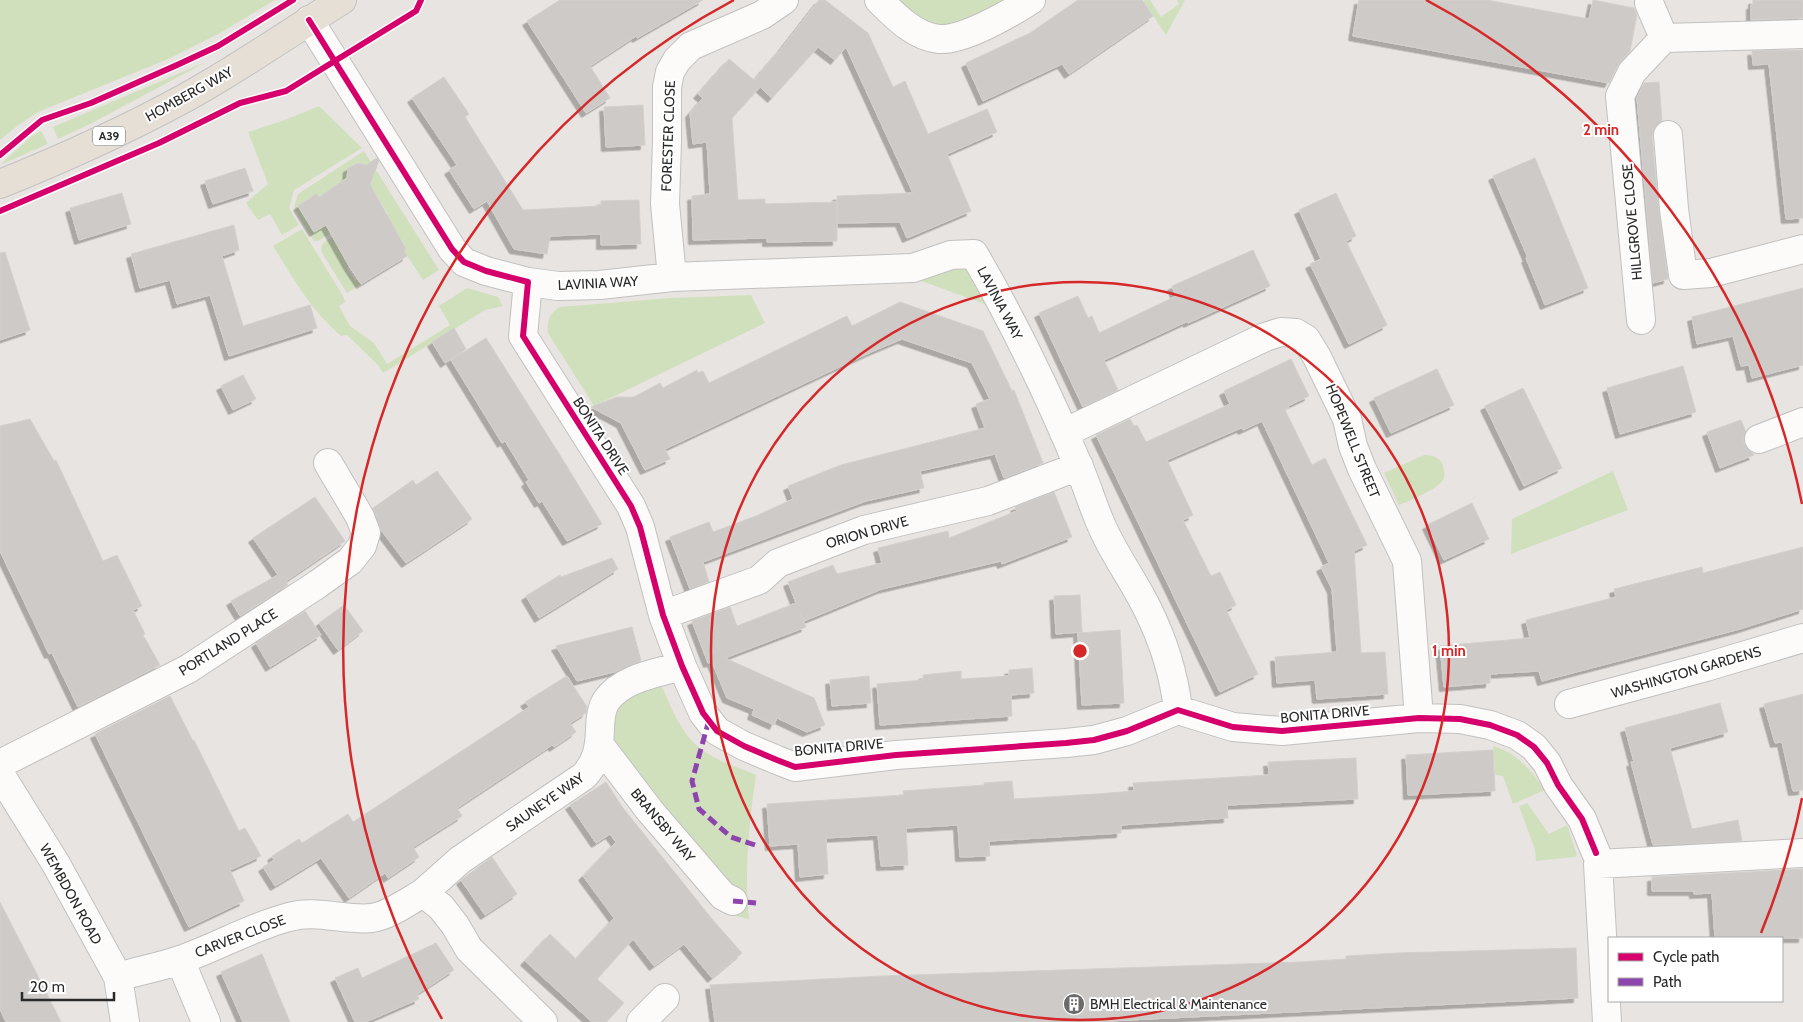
<svg xmlns="http://www.w3.org/2000/svg" width="1803" height="1022" font-family="Cabin,sans-serif">
<style>
.green{fill:#d0e0bd}
.building{fill:#cdcac8;stroke:#d3d0cd;filter:url(#shadow)}
.lines{fill:none;stroke-linecap:round;stroke-linejoin:round}
.minor-casing{stroke:#c2c1c0;stroke-width:30}
.major-casing{stroke:#c4c3c2;stroke-width:30}
.minor{stroke:#fcfbfa;stroke-width:28}
.major{stroke:#e5dfd5;stroke-width:28}
.quiet{stroke:#8e44ad;stroke-width:5;stroke-dasharray:10 5;stroke-linecap:butt}
.cycleway-casing{stroke:#fff;stroke-width:9}
.cycleway{stroke:#d6006c;stroke-width:6}
.ring{fill:none;stroke:#d62828;stroke-width:2.5}
.labels{text-anchor:middle;stroke-width:4;stroke-linejoin:round;paint-order:stroke}
.shield{fill:#fff;stroke:#6a6a6a;stroke-width:1}
.shield-label{font-size:12px;font-weight:bold;fill:#2a2a2a}
.street-label{font-size:14px;fill:#2a2a2a;stroke:#fff}
.poi-label{font-size:14px;fill:#2a2a2a;stroke:#fff;text-anchor:start}
.centre{fill:#d62828;stroke:#fff;stroke-width:2.5}
.ring-label{font-size:15px;text-anchor:middle;font-weight:bold;fill:#d62828;stroke:#fff;stroke-width:4;stroke-linejoin:round;paint-order:stroke}
</style>
<defs>
<filter id="shadow"><feDropShadow dx="-4.5" dy="4.5" stdDeviation="0" flood-color="#0004"/></filter>
</defs>
<rect width="100%" height="100%" fill="#e8e4e1"/>
<path class="green" d="M0 0H275L220 33 168 59 38 112 17 126 0 140Z
M901 0H1009C983 13 948 38 919 20 912 15 906 7 901 0Z
M1146 0H1150L1161 17 1179 4 1177 0H1185L1166 35 1143 1Z
M208 61 92 123 58 139 53 127Z
M319 106 362 148 294 190 289 208 299 225 282 235 270 214 258 220 246 203 268 184 248 132 285 120Z
M41 131 48 144 0 165 32 136Z
M364 151 439 270 423 280 404 251 406 248 399 236 383 217 388 214 370 184 367 166 358 163 349 168 347 178 319 197 316 194 302 203 314 232 325 225 331 233 318 241H314L294 208 298 194Z
M302 229 343 296 345 302 339 306 350 326 374 343 387 364 450 325 439 306 467 288 498 297 503 306 485 310 477 315 383 373 378 365 347 335 341 336C310 309 295 281 273 246Z
M333 237 349 265 347 268 355 281 358 280 361 284 347 293 322 253C319 244 325 241 333 237Z
M950 266 969 268 990 306 916 279Z
M751 295 765 323 594 406 548 333C547 321 549 313 560 307L670 298Z
M1424 455C1433 455 1440 457 1443 466 1444 470 1445 475 1444 478 1441 488 1409 501 1399 505L1384 473Z
M1613 471 1628 510 1511 554 1512 519Z
M660 682C670 704 680 733 700 748 716 761 737 767 756 775 749 824 744 870 749 919L736 916 737 899 655 801 654 792 637 771 629 767 611 745V712L618 702Z
M1493 746C1517 753 1531 770 1545 790L1513 804 1503 776 1495 775Z
M1527 803 1549 834 1567 825 1577 855 1575 857 1536 861 1535 850 1519 806Z"/>
<path class="building" d="M560 0H703L637 38 636 36 590 66 610 98 586 113 527 21Z
M819 0H825L868 33 893 87 905 81 928 134 987 109 997 132 947 154 971 211 907 238 900 222 838 223 837 196 913 193 846 47 835 60 818 47 772 98 760 87 732 118 738 200 765 199V204L837 202V241L767 242V238L693 240 692 196 710 194 707 142 693 144 690 113 703 98 698 94 729 59 754 80 781 49Z
M1078 0H1142L1153 16 1069 74 1062 64 983 101 966 63 1030 33Z
M1359 0H1487L1589 19 1593 0 1634 8 1637 15 1630 51 1618 65 1609 83 1353 36Z
M1753 0H1803V18L1751 20V5H1753Z
M1803 50V218L1786 219 1769 64 1753 65 1752 51Z
M444 77 469 114 465 117 523 210 601 206V201L639 200 641 244 601 245V234L550 236 547 254 514 249 487 201 474 209 449 170 457 165 412 98Z
M1659 82 1662 121 1654 128 1652 136 1659 211 1668 279 1653 283 1637 98 1644 83Z
M643 105 645 145 606 147 604 107Z
M377 158 379 161 370 184 406 249 404 251 407 256 361 284 349 266 326 225 314 232 298 206 316 194 319 197 347 178 348 168 358 163 366 165Z
M1535 158 1588 288 1545 305 1526 258H1528L1493 176Z
M245 168 253 191 213 204 205 181Z
M122 193 131 224 79 240 70 208Z
M1336 193 1356 236 1346 241 1387 325 1349 344 1310 264 1321 259 1299 210Z
M234 225 239 250 222 256 243 326 310 305 317 328 229 356 210 295 177 304 170 280 140 288 131 254Z
M1253 250 1270 286 1188 323V321L1104 360 1118 390 1083 407 1039 313 1078 296 1088 318 1092 316 1099 333 1176 296 1172 286Z
M5 252 30 330 0 340V253Z
M1803 288V365L1752 378 1749 365 1741 366 1733 336 1697 344 1692 317Z
M900 302 983 331 1012 391 1014 390 1043 463 1004 478 995 454 920 471 924 488 866 501 703 562 709 582 690 589 670 537 709 522 713 532 756 516 793 499 788 486 841 465 985 428 976 404 990 399 972 363 902 339 871 352 665 449 670 459 645 470 621 423 591 407 617 397H634L660 383 663 388 697 370 698 373 703 371 709 383 847 316 852 326Z
M454 328 466 349 445 363 432 342Z
M486 338 563 460 602 524 567 541 542 501 539 503 526 482 529 480 505 441 502 443 451 360Z
M1291 359 1309 396 1288 406 1289 408 1285 410 1312 465 1325 458 1367 545 1354 551 1361 653 1385 652 1388 694 1317 699 1315 680 1277 683 1275 657 1337 652 1332 589 1321 567 1329 563 1262 421 1243 430 1241 428 1167 460 1193 515 1183 520 1211 576 1220 572 1236 605 1226 610 1258 674 1220 692 1096 435 1130 419 1134 426 1137 425 1146 442 1230 404 1224 391Z
M1683 366 1696 412 1620 434 1607 388Z
M1437 369 1454 405 1391 433 1374 398Z
M243 375 256 399 233 410 221 386Z
M1523 388 1562 468 1524 486 1485 406Z
M30 419 54 461 56 460 103 561 117 555 142 606 133 610 145 634 143 635 160 665 78 707 52 653 49 654 0 551V426Z
M1741 420 1746 432 1744 437V444L1754 455 1720 468 1707 432Z
M437 471 472 519 406 563 381 530 373 508 413 480 416 485Z
M1054 492 1072 537 1002 564 1001 561 882 589 804 621 800 612 806 627 725 658 814 698 825 725 807 732 777 718 774 725 752 715 754 709 727 698 712 662 708 663 692 621 730 607 737 626 796 603 788 582 833 565 837 574 882 563 878 548 948 531 949 538 1017 511 1015 507Z
M315 497 345 541 286 581 288 585 240 616 231 601 278 575 253 538Z
M1472 503 1489 539 1444 560 1427 525Z
M1803 547V609L1740 629 1542 681 1539 671 1490 674V683L1444 687 1440 646 1530 638 1526 620 1616 597 1614 589 1702 567 1703 573Z
M612 558 618 569 539 618 526 596 560 575 561 577Z
M1080 595 1082 632 1056 634 1054 596Z
M344 605 363 631 338 650 319 623Z
M305 611 321 635 270 667 256 643Z
M632 627 641 661 618 671 577 681 556 646Z
M1120 630 1124 703 1082 705 1078 633Z
M1032 668 1034 693 1011 695 1012 716 880 725 877 684 923 680V675L961 671V679L1009 676V670Z
M567 676 587 707 586 713 570 723 576 732 554 747 552 745 457 808 462 816 413 847 419 857 388 878 385 873 349 898 321 858 275 886 263 867 274 860 272 856 299 839 302 843 348 814 353 822 529 707 525 702Z
M869 676 871 703 832 706 830 680Z
M1803 694V790L1793 791 1782 742 1775 743 1764 704Z
M170 696 193 741 194 740 239 831 245 828 261 856 230 870 244 901 189 927 95 734Z
M1720 703 1728 732 1670 748 1692 829 1738 820 1742 841 1653 845 1631 762H1634L1625 728Z
M1493 750 1495 791 1408 795 1406 755Z
M1356 758 1358 799 1227 805 1228 818 1121 825V833L989 841 990 856 960 857 958 825 906 828 908 865 881 866 878 835 826 838 828 874 800 877 798 844 770 846 767 804 904 795 903 791 984 785V783L1012 781 1014 799 1096 794 1134 791 1133 783 1269 775 1268 762Z
M606 782 623 808 712 919 742 953 712 978 684 944 654 966 633 939 597 979 624 1003 606 1022H592L525 961 550 934 576 959 614 918 583 876 616 842 610 834 596 843 570 805Z
M492 857 517 894 485 915 461 880Z
M1803 869V938H1715L1712 893 1694 894V891H1652V877Z
M0 902 44 988 61 1022H6L0 1009Z
M436 943 454 970 417 994 419 999 366 1022H355L335 978 358 968 362 978Z
M1576 948 1578 998 1088 1022H715L710 985 882 976 1300 962 1346 959V956L1397 953Z
M262 954 279 996 290 1022H243L221 972Z"/>
<g class="lines">
<g class="minor-casing">
<path id="minor" d="M879 0C895 16 915 37 939 39 963 41 1011 13 1031 0
M1649 3 1664 38
M309 20 452 249 464 262 486 271 528 282 523 336 631 506 640 527 663 615 682 666 703 713 717 731 744 746 777 760 795 767 896 755 1066 743 1094 740 1127 731 1178 710 1233 727 1282 731 1419 718 1460 719 1490 725 1517 735 1534 747 1547 763 1558 785 1582 819 1596 853
M1668 135 1674 209 1683 275 1711 273 1803 249
M672 277 665 204 667 141V87L670 72 677 60 691 46 762 15 784 0
M528 282 558 286 600 285 672 277 913 268 951 255 974 254C1013 321 1048 393 1078 465 1086 483 1092 503 1100 522 1112 552 1133 579 1147 608 1164 642 1174 673 1178 710
M1641 320 1620 96 1632 72 1664 38 1803 34
M1064 433 1265 337 1281 332 1296 333 1306 339 1317 357 1347 419 1353 446 1362 469 1407 561 1419 718
M1759 439 1803 422
M663 615 759 580 778 563 864 530 988 501 1079 466
M1569 704 1706 667 1803 638
M599 744 650 811 723 896 733 901
M0 764 188 669 318 584 350 561 362 546 366 533 360 517 328 463
M0 774 56 864 118 977 125 1022
M423 893 460 860 584 776C597 762 599 749 600 731 600 721 601 709 606 701 622 678 657 673 682 666
M180 960 206 1022
M118 977C138 971 160 967 180 960 217 947 251 927 289 917 316 909 345 921 372 918 388 916 409 901 423 893L441 907 455 925 469 949 543 1022
M641 1022 665 998
M1607 1022 1598 864 1803 853"/>
</g>
<g class="major-casing">
<path id="major" d="M0 184C62 159 124 131 183 99 238 69 289 33 342 0"/>
</g>
<use href="#minor" class="minor"/>
<use href="#major" class="major"/>
<path class="quiet" d="M709 720 692 781 699 809 731 837 755 845
M733 901 756 903"/>
<g class="cycleway-casing">
<path id="cycleway" d="M309 20 452 249 464 262 486 271 528 282 523 336 631 506 640 527 663 615 682 666 703 713 717 731 744 746 777 760 795 767 896 755 1066 743 1094 740 1127 731 1178 710 1233 727 1282 731 1419 718 1460 719 1490 725 1517 735 1534 747 1547 763 1558 785 1582 819 1596 853
M0 155 42 120 91 103 177 65 218 46 293 0
M0 211 159 143 240 103 286 91 416 11 421 0"/>
</g>
<use href="#cycleway" class="cycleway"/>
</g>
<g class="ring">
<circle cx="1080" cy="651" r="369"/>
<path d="M1802 798A737 737 0 0 1 1761 933M442 1019A737 737 0 0 1 734 0M1426 0A737 737 0 0 1 1802 504"/>
</g>
<defs>
<g id="building-disc" transform="scale(1.125)"><circle r="9.5" fill="#6c6b6a" stroke="#fff"/><path d="M-4-6H4V6H1V3H-1V6H-4ZM-2.5-4.3h1.7v1.8h-1.7ZM.8-4.3h1.7v1.8H.8ZM-2.5-1h1.7V.8h-1.7ZM.8-1h1.7V.8H.8Z" fill="#fff"/></g>
</defs>
<g fill-rule="evenodd">
<use href="#building-disc" x="1074" y="1004"/>
</g>
<g class="labels">
<rect class="shield" x="93" y="126.5" width="32" height="19" rx="4"/>
<g class="shield-label">
<text x="109" y="140">A39</text>
</g>
<g class="street-label">
<text transform="translate(189 94) rotate(-29)" y="5">HOMBERG WAY</text>
<text transform="translate(668 136) rotate(-88)" y="5">FORESTER CLOSE</text>
<text transform="translate(1632 222) rotate(-95)" y="5">HILLGROVE CLOSE</text>
<text transform="translate(598 283) rotate(-3)" y="5">LAVINIA WAY</text>
<text transform="translate(1000 303) rotate(62)" y="5">LAVINIA WAY</text>
<text transform="translate(601 436) rotate(57)" y="5">BONITA DRIVE</text>
<text transform="translate(1353 441) rotate(68)" y="5">HOPEWELL STREET</text>
<text transform="translate(867 532) rotate(-16)" y="5">ORION DRIVE</text>
<text transform="translate(228 642) rotate(-32)" y="5">PORTLAND PLACE</text>
<text transform="translate(1686 672) rotate(-16)" y="5">WASHINGTON GARDENS</text>
<text transform="translate(1325 714) rotate(-5)" y="5">BONITA DRIVE</text>
<text transform="translate(839 747) rotate(-5)" y="5">BONITA DRIVE</text>
<text transform="translate(545 802) rotate(-35)" y="5">SAUNEYE WAY</text>
<text transform="translate(663 825) rotate(50)" y="5">BRANSBY WAY</text>
<text transform="translate(71 894) rotate(61)" y="5">WEMBDON ROAD</text>
<text transform="translate(240 936) rotate(-21)" y="5">CARVER CLOSE</text>
</g>
<g class="poi-label">
<text x="1090" y="1009">BMH Electrical &amp; Maintenance</text>
</g>
</g>
<circle cx="1080" cy="651" r="8" class="centre"/>
<g class="ring-label">
<text x="1601" y="135">2 min</text>
<text x="1449" y="656">1 min</text>
</g>
<rect x="1608" y="937" width="175" height="65" fill="#ffffff" stroke="#aaaaaa"/>
<rect x="1618" y="953" width="25" height="8" fill="#d6006c" stroke="#aaaaaa"/>
<text x="1653" y="962" font-size="15" fill="#2a2a2a">Cycle path</text>
<rect x="1618" y="978" width="25" height="8" fill="#8e44ad" stroke="#aaaaaa"/>
<text x="1653" y="987" font-size="15" fill="#2a2a2a">Path</text>
<path d="M22 992v8h92v-8" fill="none" stroke="#2a2a2a" stroke-width="2.5"/>
<text x="30" y="992" font-size="15" fill="#2a2a2a" stroke="#ffffff" stroke-width="4" paint-order="stroke">20 m</text>
</svg>
